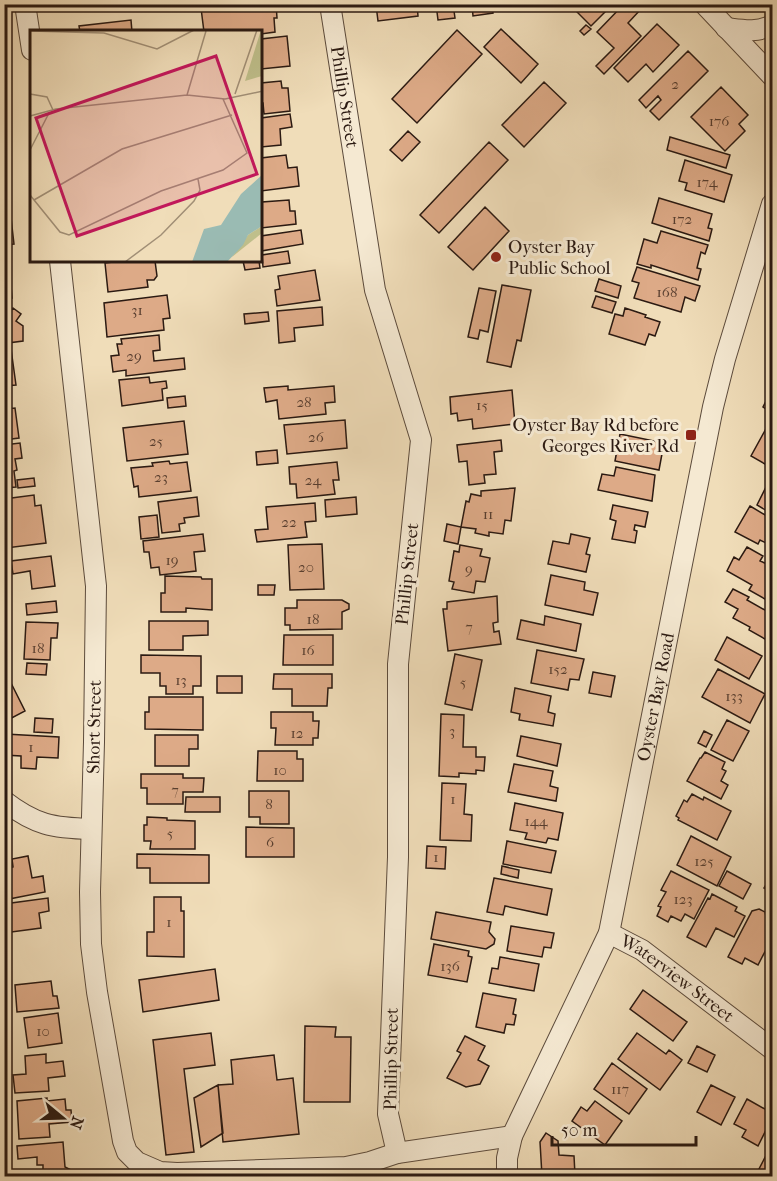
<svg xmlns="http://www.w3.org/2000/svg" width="777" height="1181" font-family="'IM FELL French Canon',serif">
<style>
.building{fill:#ddaa87;stroke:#2b1a12;stroke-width:1.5}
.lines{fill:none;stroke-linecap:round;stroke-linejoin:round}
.minor-casing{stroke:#5c4b3c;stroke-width:22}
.minor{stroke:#f5e9d2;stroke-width:20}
.poi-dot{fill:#8f2418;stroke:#f5e9d2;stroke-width:2}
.labels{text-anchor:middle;stroke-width:6;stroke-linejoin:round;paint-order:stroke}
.number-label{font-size:15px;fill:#583e2f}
.street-label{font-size:18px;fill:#2b1a12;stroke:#f5e9d2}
.poi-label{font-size:18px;fill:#2b1a12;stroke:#f5e9d2;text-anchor:start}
.inset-road{fill:none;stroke:#a18f76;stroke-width:1.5}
.view{fill:#c2185b;fill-opacity:0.15;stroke:#c2185b;stroke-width:3}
.inset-edge{fill:none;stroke:#2b1a12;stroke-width:3}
</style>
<rect width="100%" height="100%" fill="#f0ddb9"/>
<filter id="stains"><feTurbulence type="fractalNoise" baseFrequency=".00333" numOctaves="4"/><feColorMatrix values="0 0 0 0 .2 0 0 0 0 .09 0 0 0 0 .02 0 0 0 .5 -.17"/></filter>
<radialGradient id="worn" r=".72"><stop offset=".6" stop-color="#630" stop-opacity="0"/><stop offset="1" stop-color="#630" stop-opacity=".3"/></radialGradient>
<path class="building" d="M232 4H276L277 18H274L275 32 261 34V32H204L201 8Z
M417 4 418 16 378 21 376 5Z
M436 4H453L455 18 438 20Z
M472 4H492L493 13 473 16Z
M574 4H613L591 26 572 7Z
M624 4H639L642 8 628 23 641 36 604 74 596 66 614 48 597 32Z
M131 20 132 32H80L79 26Z
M657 24 679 45 653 72 646 64 628 82 614 68Z
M586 25 591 29 584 35 580 31Z
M501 29 538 64 521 83 484 47Z
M457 30 482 54 417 123 392 99Z
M287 36 290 66 261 69V39Z
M688 51 708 71 659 120 650 111 661 100 658 96 646 108 639 100Z
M281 81 282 88H288L290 111 264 114 263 103H261V83Z
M544 82 566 103 524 147 502 125Z
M721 87 748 115 739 124 745 131 725 151 691 117Z
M290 114 292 127 280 129 281 145 261 147V118Z
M408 131 420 142 402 161 390 150Z
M670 137 730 155 726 168 667 150Z
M489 142 508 160 439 233 420 215Z
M286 155 288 168 297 167 299 186 261 191V158Z
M685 160 732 175 724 202 685 190 687 183 679 181Z
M659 198 712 214 708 228 712 229 709 241 652 223Z
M289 200 290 211H295L296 224 261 228 262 202Z
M485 207 509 231 473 270 448 247Z
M11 218 14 244 4 245V219Z
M301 230 303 244 261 251V236Z
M661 231 708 245 705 254 701 252 697 268 701 269 698 280 651 265V268L637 264 644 239 657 243Z
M288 251 290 263 263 267 262 255Z
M121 261H155L157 276 154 280H147L148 287 108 292 105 263Z
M243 261H259L260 268 245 270Z
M9 262 12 298 4 299V263Z
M637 267 700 286 695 301 685 297 681 312 634 298 639 283 632 281Z
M315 270 320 300 277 306 275 290 280 289 278 276Z
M599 279 621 286 618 298 595 291Z
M502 285 531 290 521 341 517 340 511 367 487 362Z
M479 288 496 291 488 332 480 330 478 339 468 337Z
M167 295 170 318 163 319 164 330 107 337 104 303Z
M596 296 616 302 612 313 592 307Z
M322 307 323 325 294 328 295 341 279 343 277 311Z
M4 308 10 312 13 308 21 314 16 321 23 326V341L8 343 4 349Z
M625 308 646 315 645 317 660 322 655 336 649 334 645 345 609 334 615 314 623 316Z
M268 312 269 321 245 324 244 314Z
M159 335 160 350 153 351 154 361 184 358 185 369 126 376V370L113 372 111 356 119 355 117 344H122L121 339Z
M4 349H11L16 385 4 386Z
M149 377 150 383 166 381 167 388 162 389 163 400 122 406 119 380Z
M288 386V390L334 386 335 402 325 403 326 414 279 419 277 400 266 402 264 388Z
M772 389V413L763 407Z
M512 390 515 424 473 429 472 419 458 421 457 413 451 414 450 397Z
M185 396 186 406 168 408 167 398Z
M4 399 6 409 15 408 19 438 4 440Z
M345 420 347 448 287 454 284 425Z
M184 421 188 454 127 461 123 428Z
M768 425 772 427V468L751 456Z
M620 434 664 443 659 470 615 461Z
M501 440 502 451 494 452 496 474 484 475 485 483 469 485 467 461 459 462 457 445Z
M20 443 22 458 15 459 17 470 14 471 16 487 4 488V445Z
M277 450 278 463 257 465 256 452Z
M169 461 170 464 187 462 191 491 139 497 138 486 134 487 131 468 153 466 152 463Z
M337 462 339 480H333L335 494 297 498 296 484H290L289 467Z
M616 467 655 475 652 501 598 490 602 474 614 476Z
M34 478 35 486 18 488 17 480Z
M768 483 772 485V514L757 505Z
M515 488 511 521 505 520 503 534 489 532V536L475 533 476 529 461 527 466 501 469 502 471 494 481 496V491Z
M34 495 35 506 41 505 46 543 6 548 4 499Z
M197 497 199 516 184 518 185 523 179 524 180 531 162 533 158 502Z
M356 497 357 514 326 517 325 500Z
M315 503 316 521 305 522 307 537 257 542 255 530 268 529 266 507Z
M613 505 648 512 645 527 635 525 634 530 637 531 635 543 612 539 616 521 610 519Z
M750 506 772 519V536L768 544 760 540 758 544 735 532Z
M157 515 159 537 141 539 139 517Z
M447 524 461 527 458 544 444 541Z
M203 534 205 551 194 552 196 571 160 575 159 567 151 568 149 552H144L143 541Z
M571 534 590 538 586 554 590 555 586 572 548 564 553 541 569 544Z
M322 544 324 589 290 590 288 545Z
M460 545 482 549 480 556 490 558 485 582 476 581 474 593 452 589 454 582 449 581 454 551 459 552Z
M747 547 763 556 760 561 772 566V603L749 590 752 585 727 571 734 557 739 560Z
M51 556 55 586 32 589 30 571 13 574 11 561Z
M551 575 585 582 584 590 598 593 593 615 545 605Z
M165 576 201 577 202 579H212V610L186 608V612H161V593H165Z
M258 585H275L274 595H258Z
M733 589 749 597 747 600 772 614V643L749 630 750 627 733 618 738 609 725 602Z
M497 596 498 622 493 623 494 632 499 631 501 644 448 651 443 609H447V602Z
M297 600H342L349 604V609L342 612V629L290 630V625H285V608H297Z
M56 601 57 612 27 615 26 604Z
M545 616 581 624 576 651 517 639 521 620 544 625Z
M149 621H208V635L183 636V650H149Z
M26 622 58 623 57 638H51L50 660 24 659Z
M284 635H333V665H283Z
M727 637 762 656 749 679 715 660Z
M537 650 584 659 579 680 570 679 568 690 531 683Z
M455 654 482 660 472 710 445 704Z
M141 655 201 656V686H193V694H166V686H160V673H141Z
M27 663 47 664 46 675 26 674Z
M718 669 765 694 750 723 702 697Z
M593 672 615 676 611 697 589 693Z
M274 674H332V688H328L327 706H292V689H273Z
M217 676H242V693H217Z
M8 677 25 711 4 722V678Z
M515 688 551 696 548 712 555 714 553 726 519 720 520 714 511 712Z
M149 697H203V730L145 729V712H149Z
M271 712H313V721H319L318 738H313V745H275L276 728H271Z
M441 714 464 715 463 747H476V757H485L484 771 476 770V774L459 773V777L439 776Z
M35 718 53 719 52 733 34 732Z
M727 720 749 731 733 761 711 750Z
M704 731 712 735 706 747 698 743Z
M5 734 59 737 58 758 37 757 36 769 21 768V756L4 755Z
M155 735H198V749H189V766H155Z
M521 736 561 744 557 766 517 756Z
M258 751H297V759H303V781H257Z
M705 752 725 762 722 769 726 771 721 781 728 785 721 799 687 781 700 758H701Z
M514 764 553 771 550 786 558 788 556 801 508 792Z
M141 774H183V778H204L203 792H183V804H147V788H141Z
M442 783 466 784 464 814 472 815 471 841 440 840Z
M249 791H289V824H260V817H249Z
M692 794 703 800 704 797 731 811 717 840 678 820 679 818 676 816 684 800 687 802Z
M186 797H220V812H185Z
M515 803 563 813 558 840 548 838 546 843 525 839 527 833 510 830Z
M147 817 167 818V820L195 821V849H150L151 841H144V825H147Z
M246 827 294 828V857H246Z
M691 836 731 857 717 886 677 865Z
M507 841 556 851 551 873 503 864Z
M427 846 446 847 445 869 426 868Z
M137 854 209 855V883H150V868H137Z
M28 856 32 878 43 876 45 892 4 900V869L13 867 12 859Z
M502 866 519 870 518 878 501 874Z
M671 871 709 890 694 919 685 914 681 921 671 916 668 922 657 916 661 907 658 906 666 892 661 890Z
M727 871 751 884 743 899 719 886Z
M494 878 552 889 547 915 505 906 503 915 487 912Z
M770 878 772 879V893L764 888Z
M712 894 737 907 735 911 745 916 734 937 716 928 706 947 687 937 708 898 710 899Z
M154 897H181V911H184V957L147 956V932H154Z
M48 898 49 911 39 913 41 928 4 933V904Z
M759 909 765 912 769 928 772 930V938L758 965 745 958 742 964 728 957 752 911Z
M436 912 491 922 489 932 495 939 494 944 486 949 431 939Z
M511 926 554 933 551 948 544 947 542 957 507 951Z
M7 940 10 964 4 965V941Z
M434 944 469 951 468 956 472 957 467 982 428 975Z
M500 957 539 964 534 991 489 983 492 968 498 969Z
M215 969 219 1000 143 1012 139 980Z
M772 969V982L767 979Z
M51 981 53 996H57L59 1008 17 1012 15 985Z
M643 990 687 1022 673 1041 630 1009Z
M483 993 516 999 513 1014 516 1015 514 1025 506 1024 504 1033 476 1027Z
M58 1013 62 1043 28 1048 24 1018Z
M305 1026 336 1027 335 1037H351L350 1102H304Z
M211 1033 215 1065 184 1069 194 1152 166 1155 153 1040Z
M637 1033 666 1054 669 1050 682 1060 660 1090 618 1059Z
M465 1036 485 1046 478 1060 489 1066 480 1084 466 1087 447 1078 461 1053 457 1051Z
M697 1046 715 1055 707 1072 688 1063Z
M46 1054V1063L63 1061 65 1076 48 1078 49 1091 15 1093 13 1075 26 1074 25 1056Z
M274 1055 277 1080 293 1078 299 1134 223 1142 218 1085 233 1084 231 1060Z
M612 1063 647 1089 629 1114 594 1089Z
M218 1085 223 1133 201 1147 194 1098Z
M711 1085 735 1097 721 1125 697 1112Z
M47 1098V1101L65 1099 66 1110H71L72 1122 49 1124 50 1137 19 1139 17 1101Z
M747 1099 772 1113V1118L758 1146 742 1137 746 1130 734 1124Z
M595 1101 622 1121 605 1145 572 1121 581 1107 587 1111Z
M546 1133 558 1141 559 1155 574 1156 575 1175 542 1176 540 1142Z
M63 1142 65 1167 77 1173 75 1176H43V1165H37V1157L18 1159 17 1146Z
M772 1144V1176L759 1169Z"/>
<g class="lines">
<g class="minor-casing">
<g id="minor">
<path d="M25 4 32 50"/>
<path id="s1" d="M330 4 375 290 421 440 398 664V857L388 1114 397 1153"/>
<path d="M704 4 772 76"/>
<path d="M726 28C743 30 757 33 772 25"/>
<path d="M60 261 96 586 94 742 90 892 91 944 97 992 123 1141 127 1152 137 1162 160 1172 177 1173 346 1167 370 1162 397 1153 512 1136"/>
<path d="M4 801C35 825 53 828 91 829"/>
<path id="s2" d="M609 933 642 950 772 1049"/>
<path id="s3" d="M507 1176V1158L512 1136 609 933 713 407 725 359 772 204"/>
</g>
</g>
<use href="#minor" class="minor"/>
</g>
<g class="poi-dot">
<circle cx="496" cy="257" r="6"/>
<rect x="685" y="429" width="12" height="12" rx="3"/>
</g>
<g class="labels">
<g class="number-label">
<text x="675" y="89">2</text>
<text x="719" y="126">176</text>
<text x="707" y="187">174</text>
<text x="682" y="224">172</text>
<text x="667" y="297">168</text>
<text x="137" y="315">31</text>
<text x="134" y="361">29</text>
<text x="304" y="407">28</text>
<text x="482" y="410">15</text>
<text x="316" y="442">26</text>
<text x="156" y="446">25</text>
<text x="161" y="482">23</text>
<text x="313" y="485">24</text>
<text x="488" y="519">11</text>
<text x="289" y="527">22</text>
<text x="172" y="565">19</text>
<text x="306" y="572">20</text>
<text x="469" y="574">9</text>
<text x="313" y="624">18</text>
<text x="469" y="632">7</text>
<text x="38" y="653">18</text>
<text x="308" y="655">16</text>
<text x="558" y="674">152</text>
<text x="181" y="685">13</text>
<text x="463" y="687">5</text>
<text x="734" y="701">133</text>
<text x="452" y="736">3</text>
<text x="297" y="738">12</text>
<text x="31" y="752">1</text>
<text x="280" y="775">10</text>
<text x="175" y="795">7</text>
<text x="453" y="804">1</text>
<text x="269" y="809">8</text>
<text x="536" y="826">144</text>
<text x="170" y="838">5</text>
<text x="270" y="847">6</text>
<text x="436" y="862">1</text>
<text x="704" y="866">125</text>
<text x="683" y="904">123</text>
<text x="169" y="927">1</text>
<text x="450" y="971">136</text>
<text x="43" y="1036">10</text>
<text x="620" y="1094">117</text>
</g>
<g class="street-label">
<text dy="6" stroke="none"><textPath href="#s1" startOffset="94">Phillip Street</textPath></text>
<text transform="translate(407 574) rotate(-84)" y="6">Phillip Street</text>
<text dy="6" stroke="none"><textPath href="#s3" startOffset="506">Oyster Bay Road</textPath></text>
<text transform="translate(94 727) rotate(-89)" y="6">Short Street</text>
<text dy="6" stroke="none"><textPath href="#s2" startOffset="82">Waterview Street</textPath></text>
<text transform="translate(391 1059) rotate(-89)" y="6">Phillip Street</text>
</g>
<g class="poi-label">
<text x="508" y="253">Oyster Bay<tspan x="508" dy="21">Public School</tspan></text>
<text x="679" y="431" text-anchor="end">Oyster Bay Rd before<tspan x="679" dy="21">Georges River Rd</tspan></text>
</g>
</g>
<g transform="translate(30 30)">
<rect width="232" height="232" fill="#f0ddb9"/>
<path d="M231 0 232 46 215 51ZM232 196V203L202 227 218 205Z" fill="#bfbf8b"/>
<path d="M232 145V196L218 205 213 215 197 232H162L174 199 191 195 211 164Z" fill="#9abbb3"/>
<path class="inset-road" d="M0 1 74 3 127 19 164 0M0 64 17 67 23 80M205 64 227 0M157 65 176 1M0 86 26 79 157 65 195 69 233 61M0 120 19 83M0 165 30 202 39 205 131 161 193 140 217 123 193 69M4 170 92 119 202 85M95 232 131 205 164 171 170 160 168 149"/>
<path class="view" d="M186 26 227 144 47 206 6 88Z"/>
<rect width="232" height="232" class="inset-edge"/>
</g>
<rect width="777" height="1181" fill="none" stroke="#f0ddb9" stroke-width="24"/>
<rect x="6" y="6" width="765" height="1169" fill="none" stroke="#2b1a12" stroke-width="3"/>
<rect x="12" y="12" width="753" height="1157" fill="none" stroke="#2b1a12" stroke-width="1.5"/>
<g transform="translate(63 1118) rotate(109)" stroke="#f5e9d2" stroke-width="4.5" paint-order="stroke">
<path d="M0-4.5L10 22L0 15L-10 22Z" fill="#2b1a12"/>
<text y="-9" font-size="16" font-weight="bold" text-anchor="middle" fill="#2b1a12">N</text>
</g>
<path d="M552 1136v9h144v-9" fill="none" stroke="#2b1a12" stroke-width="3"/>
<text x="561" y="1136" font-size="18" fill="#2b1a12" stroke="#f5e9d2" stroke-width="4.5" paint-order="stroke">50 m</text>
<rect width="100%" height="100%" filter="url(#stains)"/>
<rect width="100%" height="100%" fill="url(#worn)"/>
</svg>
